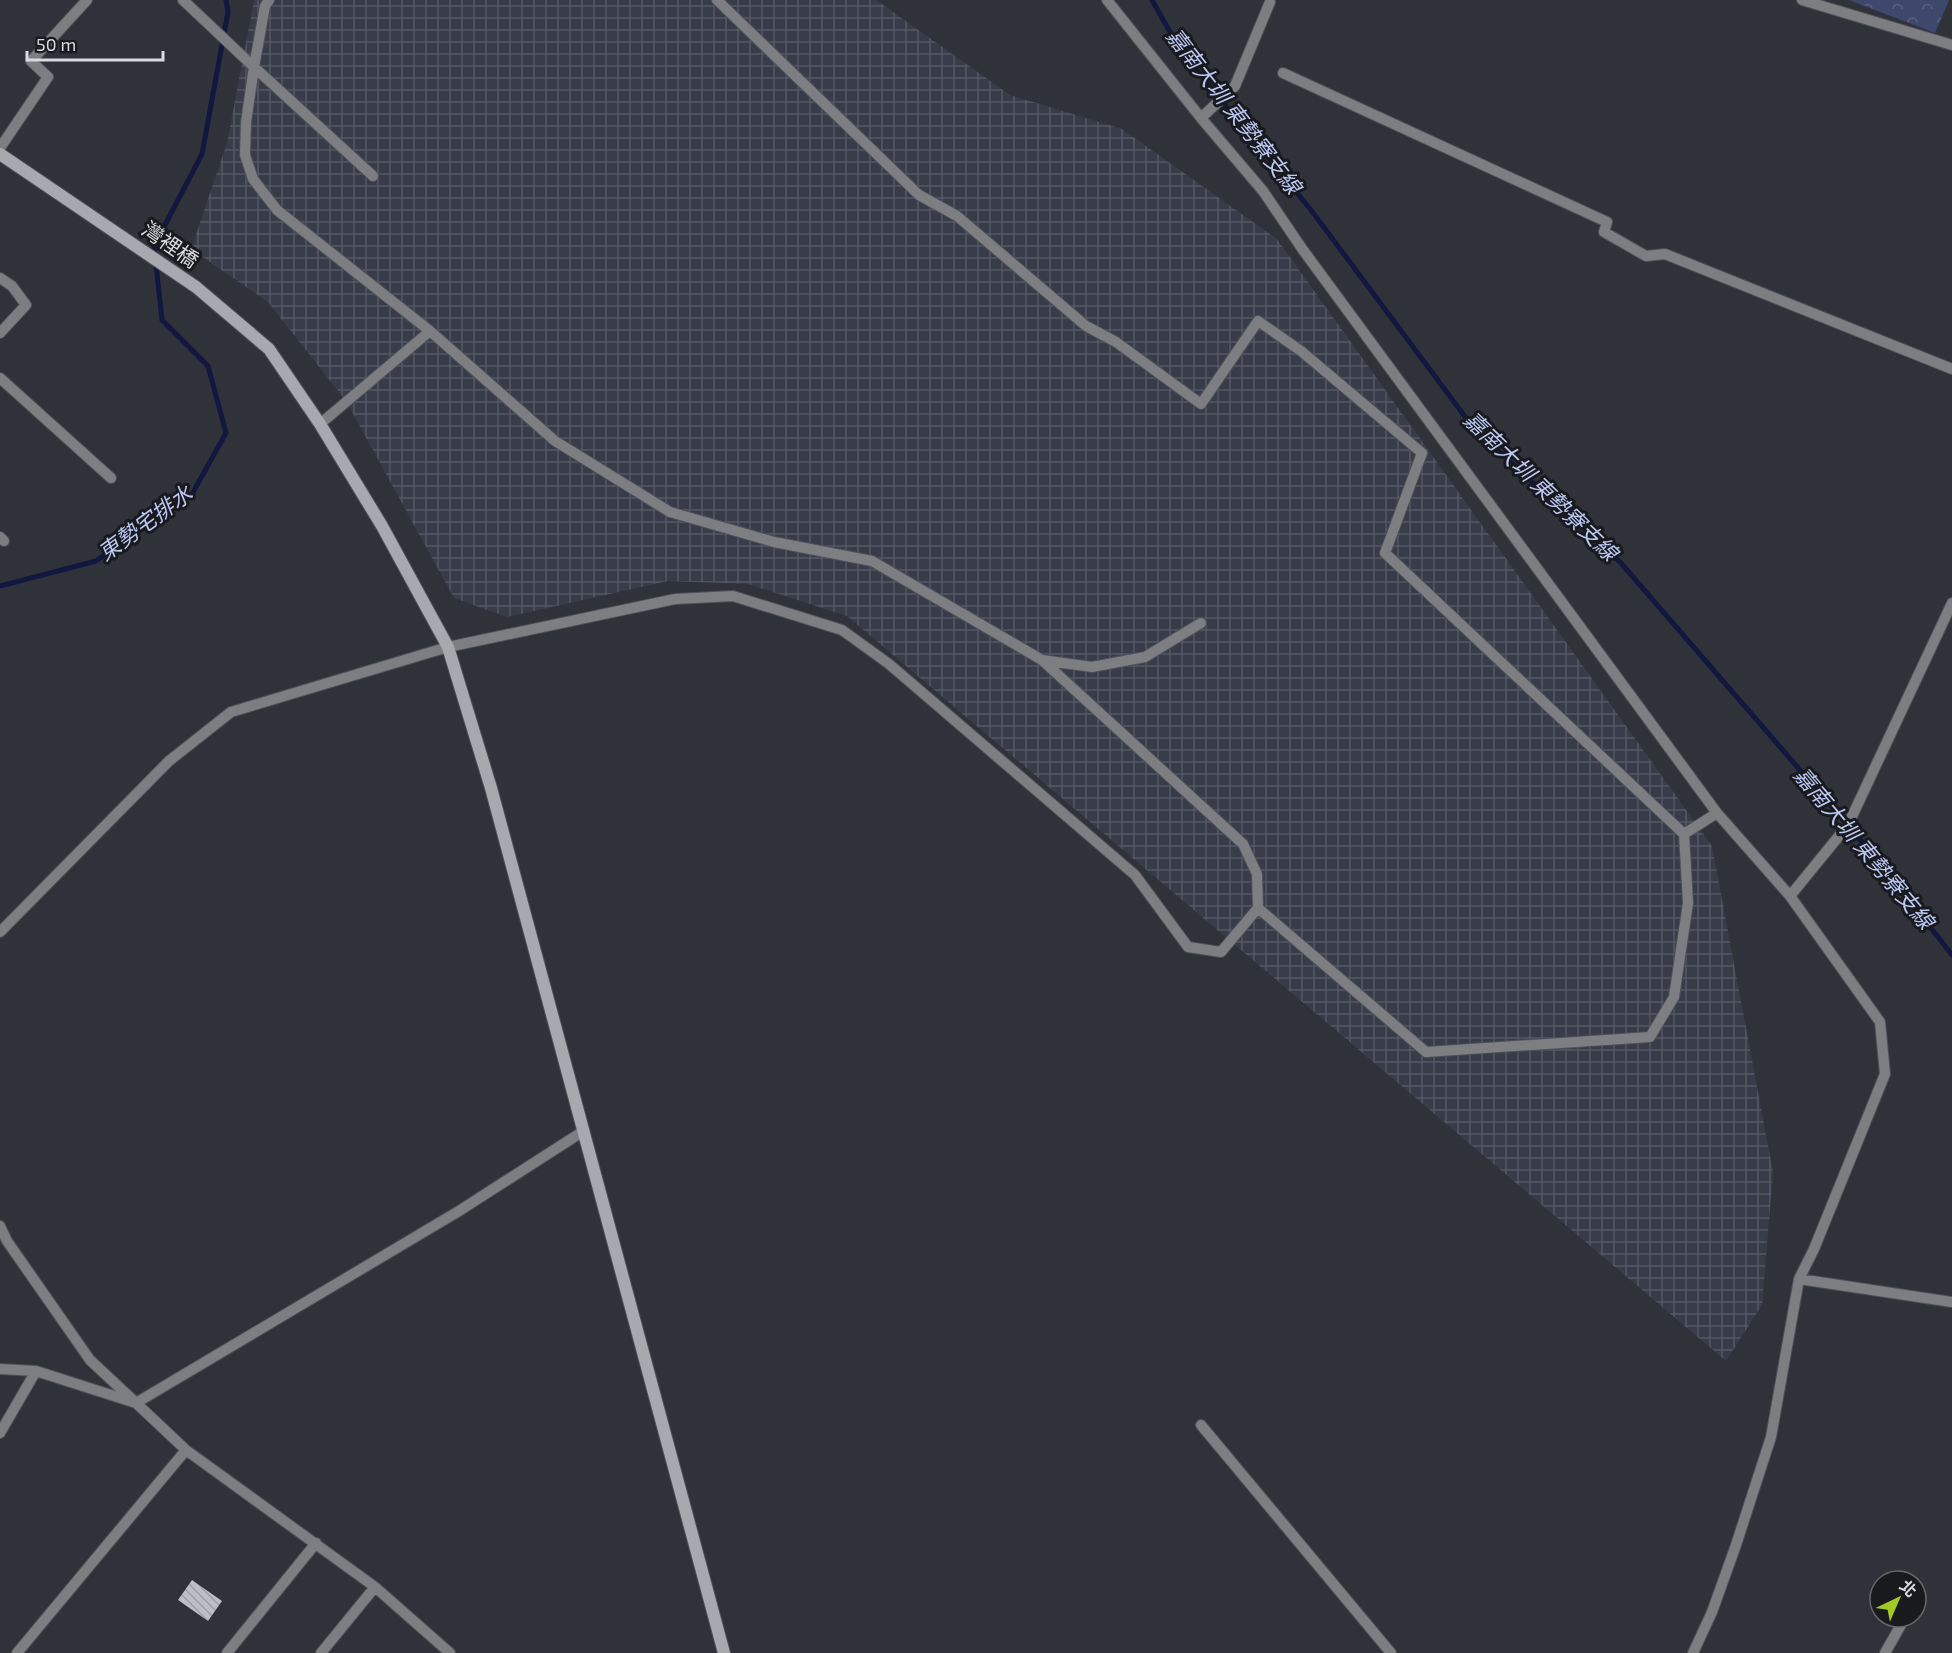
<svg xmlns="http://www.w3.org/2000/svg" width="1952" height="1653" font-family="'Exo 2','Noto Sans TC',sans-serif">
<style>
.industrial{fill:url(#industrial-grid)}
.forest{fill:url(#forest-crowns)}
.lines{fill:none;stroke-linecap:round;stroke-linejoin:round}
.stream{stroke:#11173f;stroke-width:5}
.building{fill:url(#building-back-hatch)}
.lane-casing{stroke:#4e5058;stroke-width:12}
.secondary-casing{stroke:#4e5058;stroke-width:14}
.lane{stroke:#7d7e82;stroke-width:10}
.secondary{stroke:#a7a9af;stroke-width:12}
.labels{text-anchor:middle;stroke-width:6;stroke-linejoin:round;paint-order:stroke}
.street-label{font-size:21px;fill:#d9dbe0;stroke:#191a1e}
.water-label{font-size:22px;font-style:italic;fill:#bcc8f4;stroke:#191a1e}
</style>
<defs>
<pattern id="industrial-grid" width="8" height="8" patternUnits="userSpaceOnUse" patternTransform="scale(1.5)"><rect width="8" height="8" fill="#383c49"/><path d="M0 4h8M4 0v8" fill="none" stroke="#545863"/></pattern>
<pattern id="forest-crowns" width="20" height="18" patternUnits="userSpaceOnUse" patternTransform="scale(1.5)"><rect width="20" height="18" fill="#3e476c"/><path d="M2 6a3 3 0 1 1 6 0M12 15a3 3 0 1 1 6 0" fill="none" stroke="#596181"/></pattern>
<pattern id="building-back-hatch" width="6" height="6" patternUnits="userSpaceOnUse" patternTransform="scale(1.5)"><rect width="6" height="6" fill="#bcbfc8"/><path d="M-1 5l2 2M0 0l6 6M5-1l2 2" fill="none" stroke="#9da0a7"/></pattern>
</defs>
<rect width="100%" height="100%" fill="#30323a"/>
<path class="industrial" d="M254 0H876L1010 95 1122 129 1277 239 1712 846 1773 1172 1762 1305 1726 1361 847 616 748 584 668 581 507 617 454 598 346 401 268 302 191 249 227 143Z"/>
<path class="forest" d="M1849 0H1949L1935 33Z"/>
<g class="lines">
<path class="stream" d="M1152 0 1179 48 1311 210 1475 430 1620 562 1883 866 1952 955
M0 586 96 561 192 494 226 433 208 366 162 320 154 246 202 154 228 12 226 0"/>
</g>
<path class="building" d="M192 1580 222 1601 208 1621 178 1600Z"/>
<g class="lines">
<g class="lane-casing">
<path id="lane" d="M183 0 254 67 246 122 245 155 253 179 277 210 430 331 555 441 670 512 774 542 872 561 1042 660 1092 667 1145 657 1201 623
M269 0 265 6 254 67 373 176
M717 0 919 195 957 216 1086 326 1116 342 1201 404 1258 321 1301 351 1422 453 1385 553 1684 834
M1107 0 1201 118 1263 191 1303 250 1717 813 1790 896
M1802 0 1952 45
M1283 73 1607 222 1604 232 1646 256 1665 254 1952 369
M1201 118 1235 86 1270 2
M0 148 48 77 31 61 87 0
M0 278 12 286 26 305 0 333
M0 378 111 478
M320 424 430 331
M0 537 4 541
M1258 908 1426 1052 1650 1037 1674 997 1688 903 1684 834 1717 813
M0 932 169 761 231 712 448 647 675 599 733 596 842 630 889 664 1135 875 1188 947 1221 952 1258 908 1257 874 1243 844 1042 660
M0 1226 7 1241 90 1360 136 1403 459 1211 582 1132
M1799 1279 1952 1302
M0 1369 36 1371 136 1403 186 1450 375 1587 450 1653
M1201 1425 1391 1653
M0 1433 36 1371
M17 1653 186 1450
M227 1653 316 1543
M321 1653 375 1587
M1693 1653 1712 1612 1736 1545 1771 1437 1799 1279 1814 1249 1885 1074 1880 1022 1790 896 1848 825 1952 603
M1885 1653 1902 1623"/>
</g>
<g class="secondary-casing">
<path id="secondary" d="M0 154 196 287 269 349 320 424 382 526 448 647 491 788 724 1653"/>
</g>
<use href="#lane" class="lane"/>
<use href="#secondary" class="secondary"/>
</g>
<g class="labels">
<g class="street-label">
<text transform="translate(170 245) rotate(35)" y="7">灣裡橋</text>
</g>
<g class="water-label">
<text transform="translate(1234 111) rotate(52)" y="8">嘉南大圳 東勢寮支線</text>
<text transform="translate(1541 486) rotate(44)" y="8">嘉南大圳 東勢寮支線</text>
<text transform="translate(145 523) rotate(-36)" y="8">東勢宅排水</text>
<text transform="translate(1864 848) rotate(50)" y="8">嘉南大圳 東勢寮支線</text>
</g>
</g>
<g transform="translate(1898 1599) rotate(44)"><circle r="28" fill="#191a1e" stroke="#66676c" stroke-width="1.5"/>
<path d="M0-4.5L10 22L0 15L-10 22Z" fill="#a3c926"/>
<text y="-9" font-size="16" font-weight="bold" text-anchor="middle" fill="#d9dbe0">北</text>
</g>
<path d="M27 51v9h136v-9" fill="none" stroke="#d9dbe0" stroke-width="3"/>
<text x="36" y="51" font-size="18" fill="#d9dbe0" stroke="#191a1e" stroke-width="4.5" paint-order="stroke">50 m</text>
</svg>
